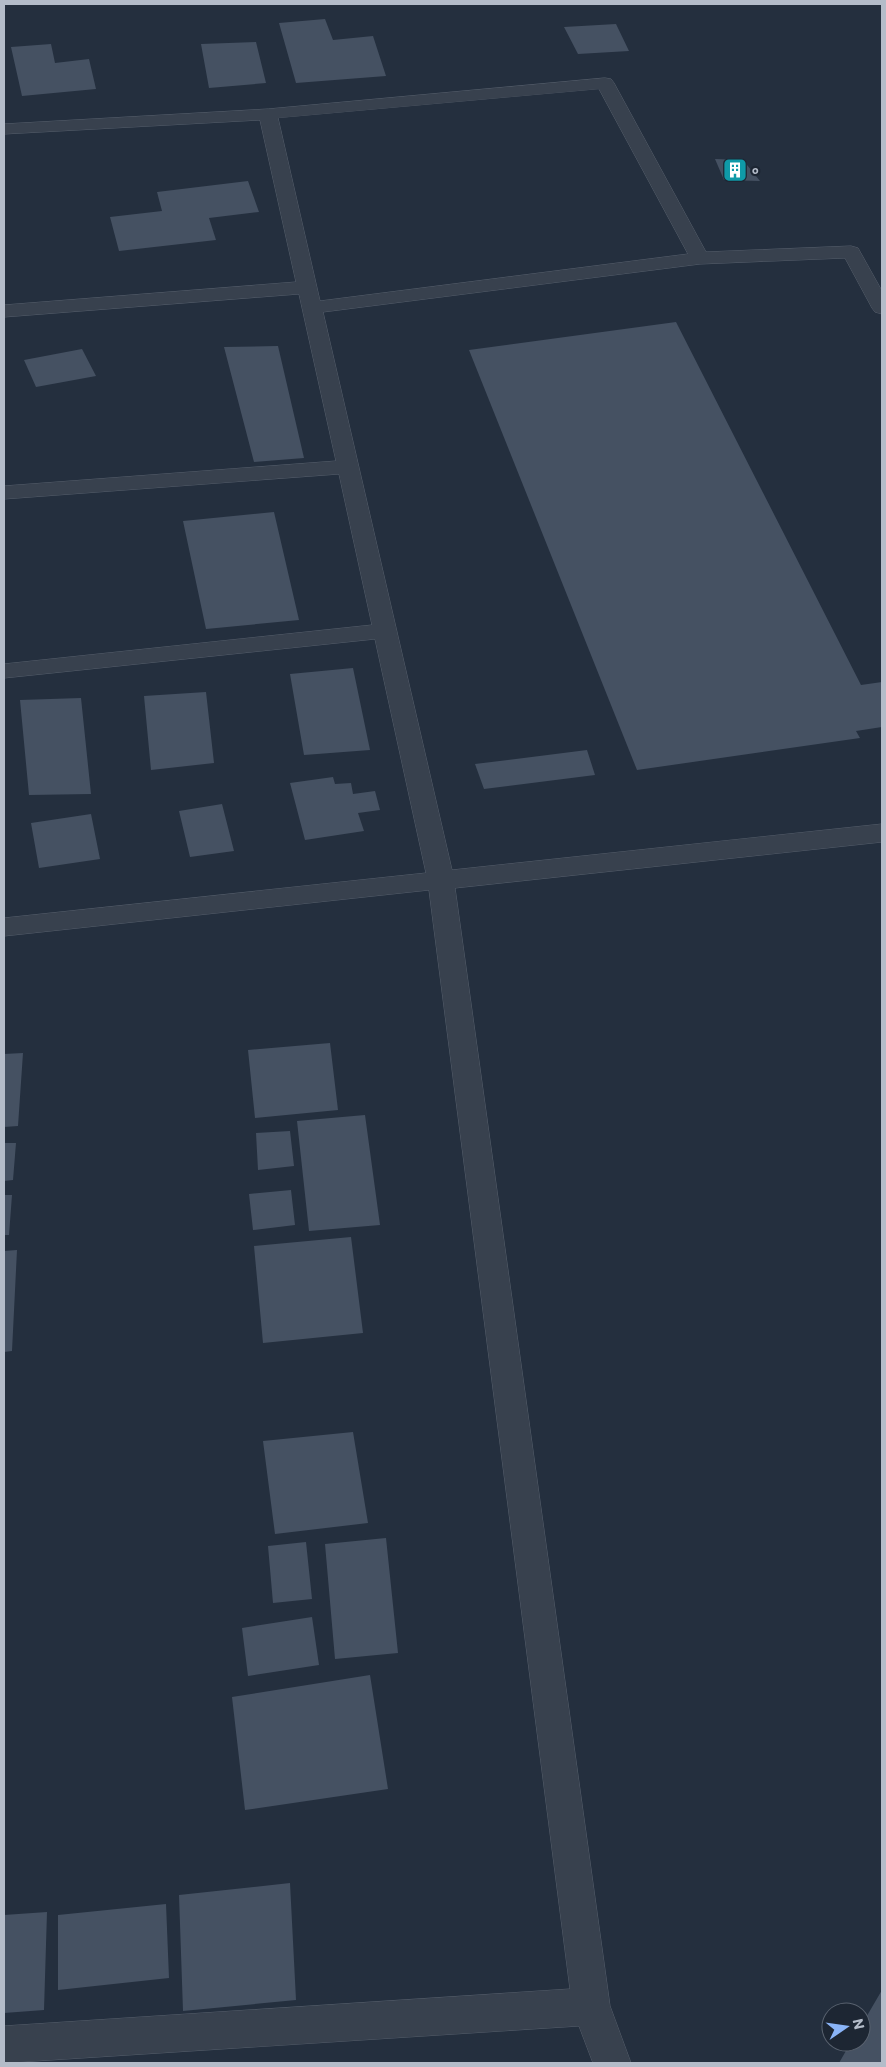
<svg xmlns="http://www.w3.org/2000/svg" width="886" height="2067" font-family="Commissioner,sans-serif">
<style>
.building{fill:#455162}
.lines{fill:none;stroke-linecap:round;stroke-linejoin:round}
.minor-casing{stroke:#565f6c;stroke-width:1}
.minor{fill:#38414e;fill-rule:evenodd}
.labels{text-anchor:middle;stroke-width:4.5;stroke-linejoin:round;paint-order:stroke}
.far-poi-label{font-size:11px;font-weight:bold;fill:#b4bcc9;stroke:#1d2633;text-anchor:start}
</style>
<rect width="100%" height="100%" fill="#242f3e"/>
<path class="building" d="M325 19 333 40 373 36 386 76 296 83 279 23Z
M616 24 629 51 578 54 564 27Z
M256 42 266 83 209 88 201 44Z
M51 44 55 63 89 59 96 89 22 96 11 47Z
M715 159 743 160 760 181 724 180Z
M248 181 259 212 209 218 216 240 119 251 110 217 162 211 157 192Z
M676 322 861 685 882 682V727L856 731 860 738 637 770 469 350Z
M278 346 304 458 254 462 224 347Z
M82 349 96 376 36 387 24 360Z
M274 512 299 620 206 629 183 521Z
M353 668 370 750 304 755 290 674Z
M206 692 214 763 151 770 144 696Z
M81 698 91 794 29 795 20 700Z
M587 750 595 775 484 789 475 764Z
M333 777 335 784 351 783 353 794 375 791 380 810 358 813 364 831 305 840 290 783Z
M222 804 234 851 190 857 179 811Z
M91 814 100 859 39 868 31 823Z
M330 1043 338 1110 255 1118 248 1050Z
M23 1053 18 1126 4 1127V1054Z
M365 1115 380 1225 309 1231 297 1121Z
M290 1131 294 1166 258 1170 256 1133Z
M4 1143H16L13 1180 4 1181Z
M291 1190 295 1225 253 1230 249 1194Z
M4 1195H12L9 1235H4Z
M351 1237 363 1333 263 1343 254 1246Z
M17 1250 12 1351 4 1352V1251Z
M353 1432 368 1523 275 1534 263 1441Z
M386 1538 398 1653 335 1659 325 1544Z
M306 1542 312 1599 273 1603 268 1546Z
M312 1617 319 1665 248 1676 242 1628Z
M370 1675 388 1789 245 1810 232 1697Z
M290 1883 296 2000 183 2011 179 1895Z
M166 1904 169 1978 58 1990V1915Z
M47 1912 44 2010 4 2013V1915Z
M882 1990V2063H839L851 2042H861V2026Z"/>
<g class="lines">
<g class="minor-casing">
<path id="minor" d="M605 78 611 79 614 83 706 252 851 246 858 248 882 291V314L875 312 872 308 845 258 700 264 323 312 452 870 882 824V842L455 888 610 2006 631 2063H593L579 2026 4 2063V2026L570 1989 429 890 4 936V918L426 873 375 639 4 678V664L372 625 339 474 4 499V486L336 461 299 294 4 317V305L296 282 260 120 4 134V124L268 109ZM599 89 688 254 320 301 278 118Z"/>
</g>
<use href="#minor" class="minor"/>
</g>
<defs>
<g id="building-square" transform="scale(1.25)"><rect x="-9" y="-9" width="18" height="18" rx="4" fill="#0f9aa8" stroke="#1d2633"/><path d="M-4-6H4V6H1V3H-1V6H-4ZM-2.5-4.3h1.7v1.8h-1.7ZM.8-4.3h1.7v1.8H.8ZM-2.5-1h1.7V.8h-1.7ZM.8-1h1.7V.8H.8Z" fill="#fff"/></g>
</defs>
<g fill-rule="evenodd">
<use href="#building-square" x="735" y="170"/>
</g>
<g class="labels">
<g class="far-poi-label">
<text x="752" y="174">o</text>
</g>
</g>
<rect width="886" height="2067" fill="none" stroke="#b4bcc9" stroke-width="10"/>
<g transform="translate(846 2027) rotate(77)"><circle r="24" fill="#1d2633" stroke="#59626f"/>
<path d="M0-4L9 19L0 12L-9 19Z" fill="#8ab4f8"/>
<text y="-8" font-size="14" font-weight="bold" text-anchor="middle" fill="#b4bcc9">N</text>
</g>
</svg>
